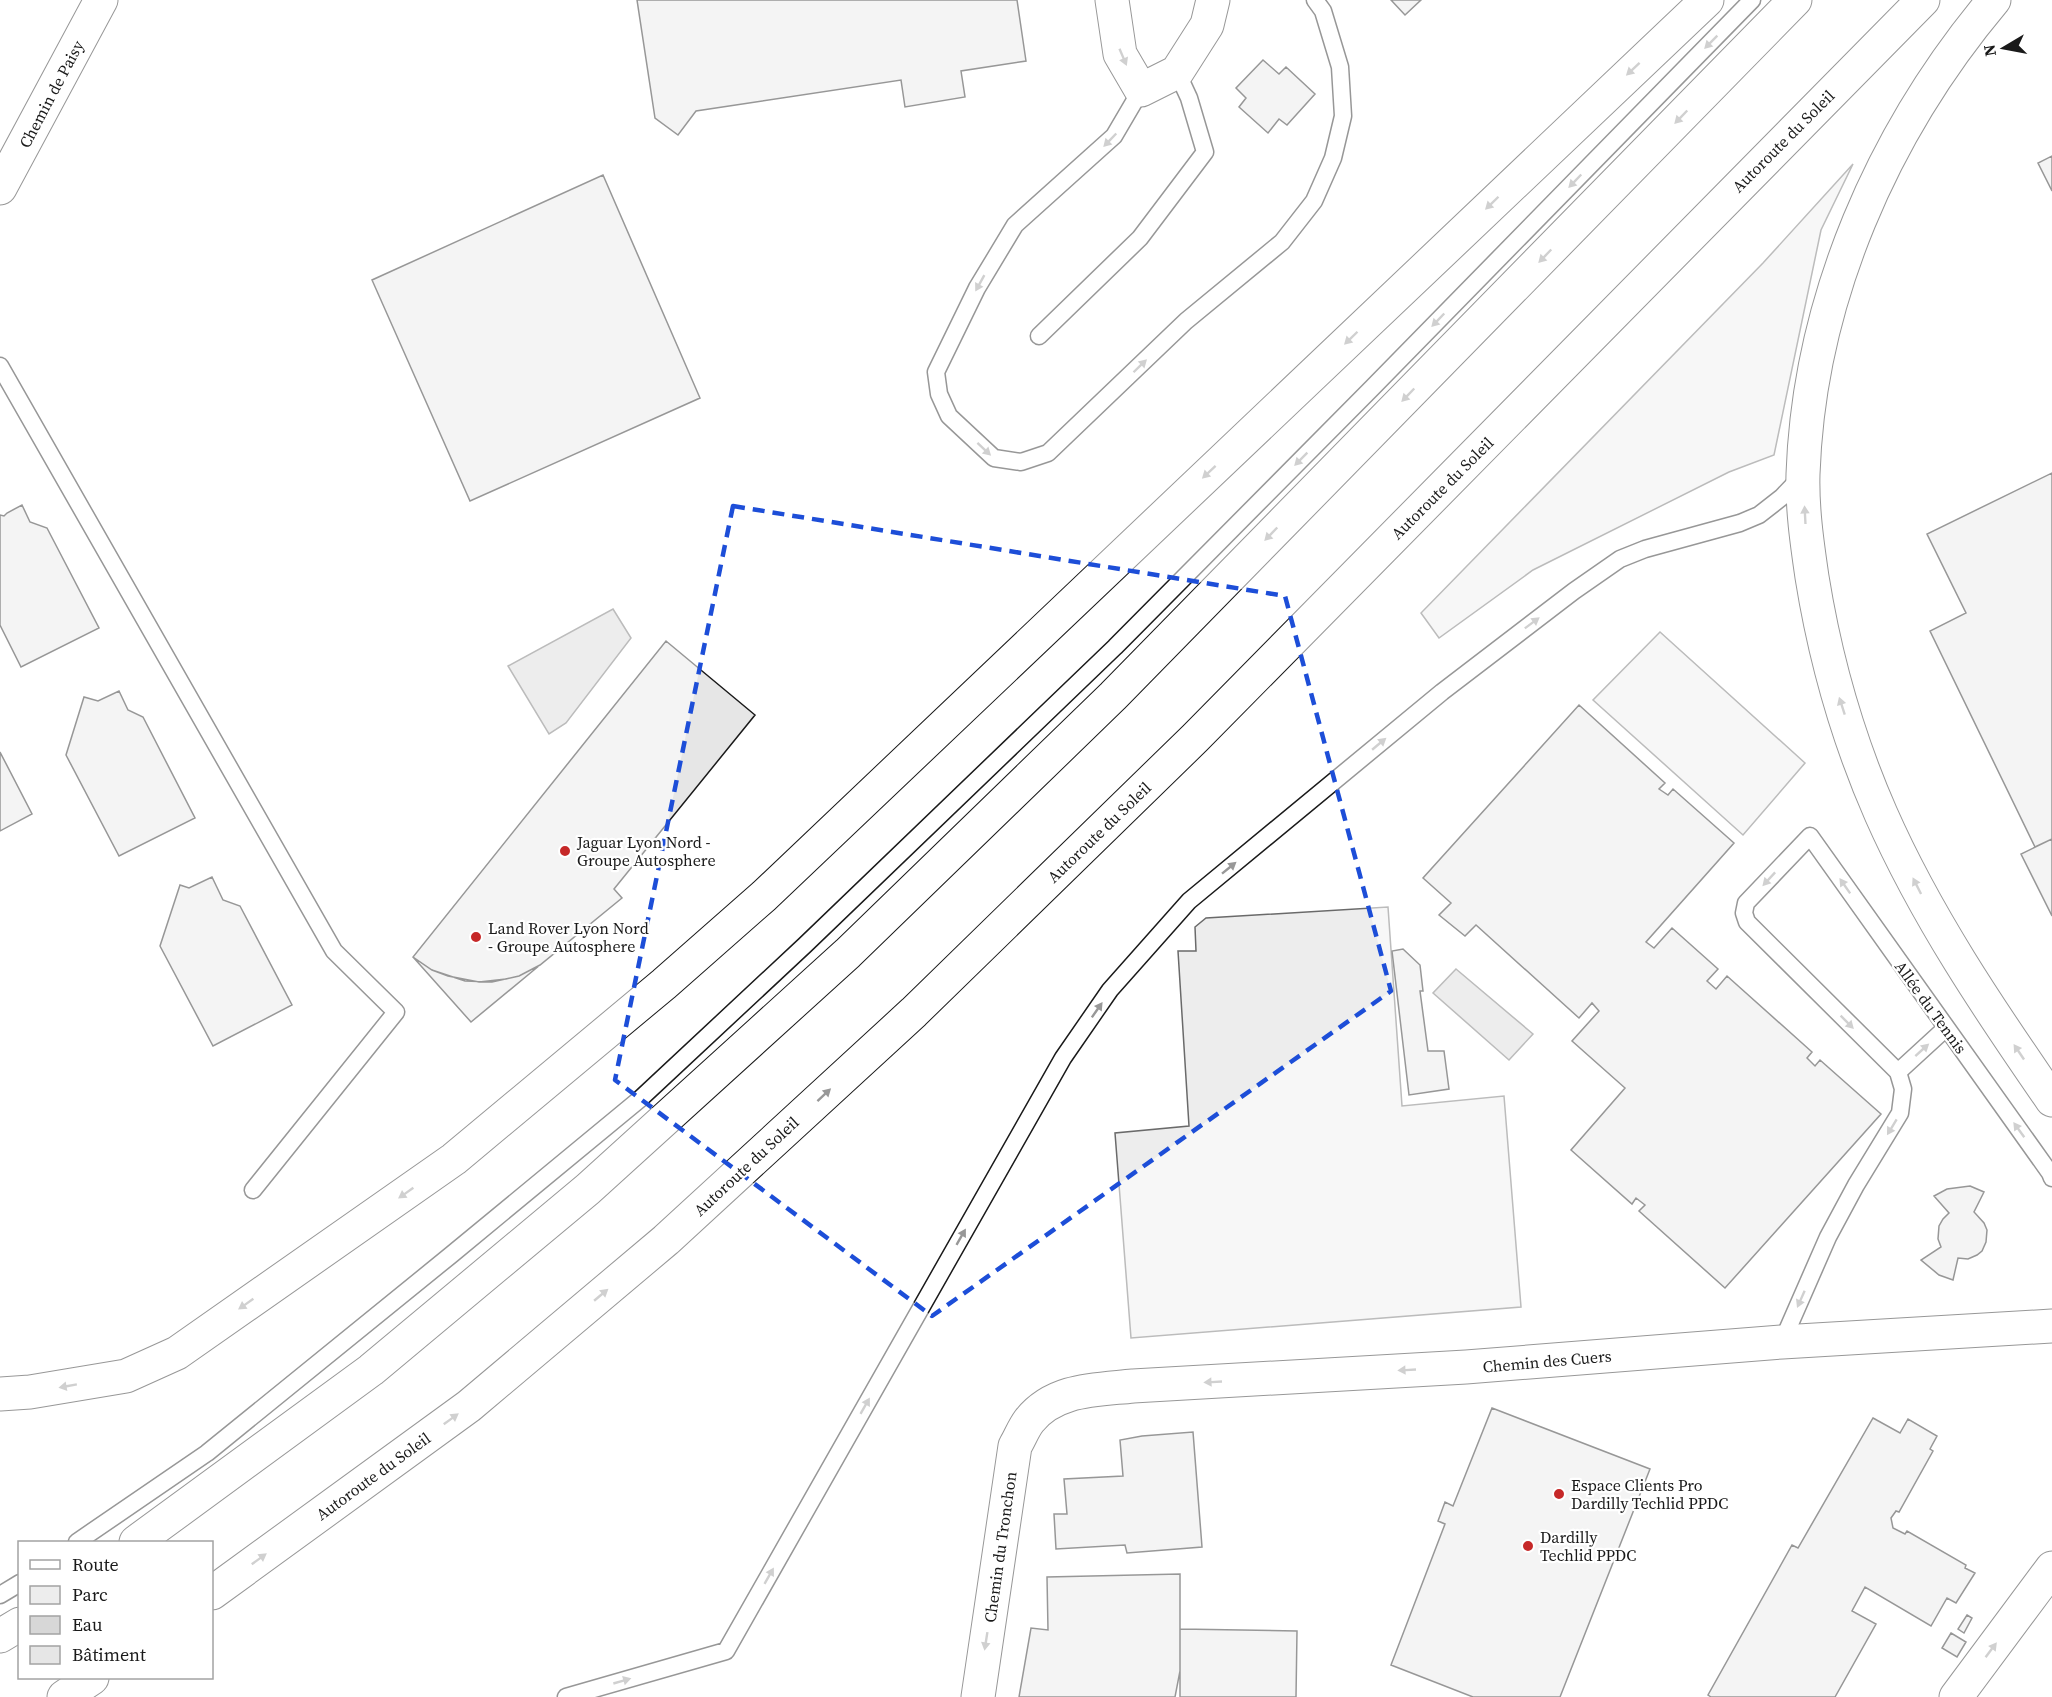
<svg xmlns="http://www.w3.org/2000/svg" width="2052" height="1697" font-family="'Source Serif 4',serif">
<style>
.green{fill:#ededed;stroke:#6a6a6a;stroke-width:1.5}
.water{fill:#d7d7d7;stroke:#6a6a6a;stroke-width:1.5}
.building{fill:#e6e6e6;stroke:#1a1a1a;stroke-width:1.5}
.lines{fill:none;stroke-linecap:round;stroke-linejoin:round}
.lane-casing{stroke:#1a1a1a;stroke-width:19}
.street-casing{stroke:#1a1a1a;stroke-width:35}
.secondary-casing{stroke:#1a1a1a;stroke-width:35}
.highway-casing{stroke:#1a1a1a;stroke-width:35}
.lane{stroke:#fff;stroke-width:16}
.street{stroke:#fff;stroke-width:33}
.secondary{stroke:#fff;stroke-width:33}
.highway{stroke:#fff;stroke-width:33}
.oneway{fill:#989898}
.marked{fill:none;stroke:#1d4ed8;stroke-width:4.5;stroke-dasharray:12 8;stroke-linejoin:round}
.poi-dot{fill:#c62828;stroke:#fff;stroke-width:2}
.labels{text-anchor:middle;stroke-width:4.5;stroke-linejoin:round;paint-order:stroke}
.street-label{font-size:16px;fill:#1a1a1a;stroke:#fff}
.poi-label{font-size:16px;fill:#1a1a1a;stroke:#fff;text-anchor:start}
</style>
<rect width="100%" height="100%" fill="#fff"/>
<path class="green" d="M1853 164 1821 230 1774 455 1729 472 1533 570 1439 638 1421 613 1763 263Z
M1660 632 1805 763 1743 835 1593 700Z
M1388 907 1402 1106 1504 1096 1521 1307 1131 1338 1115 1133 1189 1126 1178 951H1196L1195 927 1206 918Z"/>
<path class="water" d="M613 609 631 638 566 723 549 734 508 666Z
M1456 969 1533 1034 1509 1060 1433 993Z"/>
<path class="building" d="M637 0H1017L1026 61 961 71 965 97 905 107 901 80 696 111 678 135 655 118Z
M1391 0H1421L1405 15Z
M1263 60 1279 74 1286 67 1315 94 1287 125 1279 119 1268 133 1239 107 1246 98 1236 88Z
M2052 156V191L2038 163Z
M603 175 700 398 470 501 372 280Z
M2052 473V839L2035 847 1930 631 1966 613 1927 534Z
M22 505 30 522 47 528 99 628 21 667 0 625V515L4 516 7 513Z
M666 641 755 715 614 889 622 898 540 965 519 976 492 982 465 981 432 970 413 957Z
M119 691 128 710 143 717 195 818 119 856 66 755 84 697 98 701Z
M1579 705 1665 783 1659 789 1668 795 1673 789 1734 843 1646 942 1654 948 1672 928 1718 969 1707 981 1716 989 1727 976 1812 1052 1807 1058 1815 1066 1820 1060 1881 1114 1725 1288 1639 1211 1645 1205 1636 1198 1632 1204 1571 1150 1625 1088 1572 1041 1599 1011 1592 1003 1579 1018 1476 925 1465 936 1439 915 1451 903 1423 878Z
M0 752 32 814 0 831Z
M2052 839V916L2021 854Z
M212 877 223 900 240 906 292 1005 213 1046 160 946 180 885 189 888Z
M1403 949 1420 965 1423 991H1420L1428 1051H1444L1449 1089 1409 1095 1392 951Z
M413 957 432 970 448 976 479 982 506 979 519 976 540 965 471 1022Z
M1970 1186 1984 1192 1974 1212 1984 1223 1987 1230 1986 1242 1982 1251 1977 1255 1968 1259 1958 1258 1953 1280 1939 1275 1921 1260 1941 1247 1938 1239 1939 1226 1943 1219 1949 1213 1934 1196 1947 1189Z
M1492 1408 1650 1469 1560 1697H1473L1391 1665 1445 1524 1438 1521 1445 1502 1453 1506Z
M1873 1418 1900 1433 1908 1419 1937 1436 1930 1449 1933 1451 1899 1512 1896 1511 1891 1518 1893 1528 1905 1534 1907 1531 1966 1565 1965 1568 1975 1573 1956 1603 1947 1598 1931 1626 1865 1587 1852 1611 1876 1624 1835 1697H1711L1708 1695 1792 1545 1798 1548Z
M1193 1432 1202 1547 1127 1553 1125 1545 1056 1549 1054 1514H1067L1064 1479 1123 1476 1120 1440 1142 1436Z
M1180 1574V1671L1175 1697H1019L1031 1628 1048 1630 1047 1577Z
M1967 1615 1972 1618 1964 1633 1958 1629Z
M1180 1629 1297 1631 1296 1697H1180Z
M1951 1633 1966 1642 1957 1657 1942 1648Z"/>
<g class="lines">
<g class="lane-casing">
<path id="lane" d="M1141 90 1114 136 1015 225 977 288 936 372 939 394 949 416 994 458 1021 462 1048 453 1186 321 1282 242 1314 201 1333 158 1343 116 1340 67 1323 11 1315 0
M1039 336 1140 238 1205 152 1189 98 1177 72
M0 366 334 951 396 1012 253 1190
M1898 1072 1946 1028
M1782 1342 1828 1237 1856 1185 1900 1113 1903 1089 1898 1072 1747 922 1744 913 1746 903 1810 836 2050 1173 2052 1178
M77 1542 207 1453 451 1255 640 1099 805 945 1115 647 1372 388 1752 0
M0 1595 20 1583
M566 1697 726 1651 1063 1058 1110 990 1189 901 1442 692 1574 591 1620 559 1645 549 1740 523 1759 515 1782 497 1802 476"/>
</g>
<g class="street-casing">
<path id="street" d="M1112 0 1120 54 1141 90 1177 72 1207 25 1213 0
M978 1697 1015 1446C1020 1438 1023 1429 1029 1421 1054 1389 1095 1390 1133 1386L1466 1367 1782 1342 2052 1326
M1956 1697 2052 1568"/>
</g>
<g class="secondary-casing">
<path id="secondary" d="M0 188 101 0"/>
</g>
<g class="highway-casing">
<path id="highway" d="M1994 0C1883 132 1809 300 1803 474 1802 508 1807 543 1812 577 1825 658 1848 739 1881 814 1926 916 1989 1009 2052 1100
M0 1394 30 1392 126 1376 177 1353 454 1159 664 984 764 896 1707 0
M136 1542 371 1370 588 1189 848 953 1113 696 1795 0
M212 1593 469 1406 666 1240 914 1012 1195 738 1923 0
M0 1636 20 1624
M64 1697 92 1678"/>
</g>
<use href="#lane" class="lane"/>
<use href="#street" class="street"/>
<use href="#secondary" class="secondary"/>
<use href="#highway" class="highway"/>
</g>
<defs><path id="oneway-solid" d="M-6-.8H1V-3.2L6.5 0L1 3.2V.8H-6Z" transform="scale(1.5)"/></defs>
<g class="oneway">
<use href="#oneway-solid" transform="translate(1711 42) rotate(135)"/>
<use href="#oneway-solid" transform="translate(1123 57) rotate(67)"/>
<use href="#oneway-solid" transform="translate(1633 69) rotate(137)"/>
<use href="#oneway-solid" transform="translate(1681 117) rotate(134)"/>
<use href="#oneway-solid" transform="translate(1110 140) rotate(134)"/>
<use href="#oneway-solid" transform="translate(1575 181) rotate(134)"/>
<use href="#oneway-solid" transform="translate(1492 203) rotate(136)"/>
<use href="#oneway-solid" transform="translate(1545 256) rotate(134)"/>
<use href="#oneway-solid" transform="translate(980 283) rotate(119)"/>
<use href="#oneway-solid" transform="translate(1438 320) rotate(134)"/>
<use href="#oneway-solid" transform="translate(1351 338) rotate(136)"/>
<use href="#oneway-solid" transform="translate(1140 366) rotate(-44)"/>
<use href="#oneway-solid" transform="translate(1408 395) rotate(134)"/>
<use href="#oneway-solid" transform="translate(984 449) rotate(43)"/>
<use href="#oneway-solid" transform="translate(1301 459) rotate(135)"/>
<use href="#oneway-solid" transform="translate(1209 472) rotate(137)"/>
<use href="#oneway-solid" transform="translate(1805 515) rotate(-93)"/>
<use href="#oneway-solid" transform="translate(1271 534) rotate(134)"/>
<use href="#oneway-solid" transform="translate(1532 623) rotate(-37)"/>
<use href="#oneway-solid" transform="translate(1842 706) rotate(-108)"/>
<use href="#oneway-solid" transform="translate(1379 744) rotate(-40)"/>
<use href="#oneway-solid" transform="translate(1229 868) rotate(-39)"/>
<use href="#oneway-solid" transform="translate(1769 879) rotate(133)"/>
<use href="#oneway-solid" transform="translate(1845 886) rotate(-125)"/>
<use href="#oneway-solid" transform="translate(1917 886) rotate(-117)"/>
<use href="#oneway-solid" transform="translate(1097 1010) rotate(-55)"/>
<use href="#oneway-solid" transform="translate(1847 1022) rotate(45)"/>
<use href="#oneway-solid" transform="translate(1922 1050) rotate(-42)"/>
<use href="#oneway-solid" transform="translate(2019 1052) rotate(-124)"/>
<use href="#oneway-solid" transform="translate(824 1095) rotate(-43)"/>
<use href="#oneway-solid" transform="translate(1892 1127) rotate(121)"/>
<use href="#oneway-solid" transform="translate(2019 1130) rotate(-126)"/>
<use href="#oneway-solid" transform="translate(406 1193) rotate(145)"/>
<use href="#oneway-solid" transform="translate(961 1237) rotate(-60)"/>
<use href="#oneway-solid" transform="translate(601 1295) rotate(-40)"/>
<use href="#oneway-solid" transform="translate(1801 1299) rotate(114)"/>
<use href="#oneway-solid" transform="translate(246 1304) rotate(145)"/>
<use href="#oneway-solid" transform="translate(1407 1370) rotate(177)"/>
<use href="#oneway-solid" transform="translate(1213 1382) rotate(177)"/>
<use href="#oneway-solid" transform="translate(68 1386) rotate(170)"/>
<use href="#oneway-solid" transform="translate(865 1406) rotate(-60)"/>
<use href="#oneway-solid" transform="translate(451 1419) rotate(-36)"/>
<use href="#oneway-solid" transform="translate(259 1559) rotate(-36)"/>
<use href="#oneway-solid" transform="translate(769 1576) rotate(-60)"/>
<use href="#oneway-solid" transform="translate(986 1641) rotate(99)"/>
<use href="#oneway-solid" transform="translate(1991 1650) rotate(-53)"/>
<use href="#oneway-solid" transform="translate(622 1681) rotate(-16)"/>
</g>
<path d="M0 0H2052V1697H0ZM733 506 1285 596 1391 991 932 1316 615 1080Z" fill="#fff" fill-opacity=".55" fill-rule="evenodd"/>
<path class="marked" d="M733 506 1285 596 1391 991 932 1316 615 1080Z"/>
<g class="poi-dot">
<circle cx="565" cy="851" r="6"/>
<circle cx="476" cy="937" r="6"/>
<circle cx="1559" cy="1494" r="6"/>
<circle cx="1528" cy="1546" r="6"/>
</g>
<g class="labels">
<g class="street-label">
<text transform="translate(51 94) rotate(-62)" y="6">Chemin de Paisy</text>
<text transform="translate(1783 141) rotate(-45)" y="6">Autoroute du Soleil</text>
<text transform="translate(1442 488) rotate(-45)" y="6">Autoroute du Soleil</text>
<text transform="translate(1099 832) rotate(-44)" y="6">Autoroute du Soleil</text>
<text transform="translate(1931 1007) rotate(54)" y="6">Allée du Tennis</text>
<text transform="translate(746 1166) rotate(-43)" y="6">Autoroute du Soleil</text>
<text transform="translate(1547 1361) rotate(-5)" y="6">Chemin des Cuers</text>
<text transform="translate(373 1476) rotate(-36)" y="6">Autoroute du Soleil</text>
<text transform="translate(1000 1547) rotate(-82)" y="6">Chemin du Tronchon</text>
</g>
<g class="poi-label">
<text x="577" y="848">Jaguar Lyon Nord -<tspan x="577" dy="18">Groupe Autosphere</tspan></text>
<text x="488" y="934">Land Rover Lyon Nord<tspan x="488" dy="18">- Groupe Autosphere</tspan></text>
<text x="1571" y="1491">Espace Clients Pro<tspan x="1571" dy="18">Dardilly Techlid PPDC</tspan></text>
<text x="1540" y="1543">Dardilly<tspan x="1540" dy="18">Techlid PPDC</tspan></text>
</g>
</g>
<rect x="18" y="1541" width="195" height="138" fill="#ffffff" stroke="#a3a3a3" stroke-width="1.5"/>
<rect x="30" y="1560" width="30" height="9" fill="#ffffff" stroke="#a3a3a3" stroke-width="1.5"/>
<text x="72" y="1571" font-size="18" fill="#1a1a1a">Route</text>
<rect x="30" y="1586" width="30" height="18" fill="#ededed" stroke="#a3a3a3" stroke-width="1.5"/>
<text x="72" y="1601" font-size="18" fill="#1a1a1a">Parc</text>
<rect x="30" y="1616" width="30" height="18" fill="#d7d7d7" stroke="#a3a3a3" stroke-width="1.5"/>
<text x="72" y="1631" font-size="18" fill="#1a1a1a">Eau</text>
<rect x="30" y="1646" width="30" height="18" fill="#e6e6e6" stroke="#a3a3a3" stroke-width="1.5"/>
<text x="72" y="1661" font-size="18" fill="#1a1a1a">Bâtiment</text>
<g transform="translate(2004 48) rotate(260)" stroke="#ffffff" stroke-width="4.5" paint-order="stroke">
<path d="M0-4.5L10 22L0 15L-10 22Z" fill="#1a1a1a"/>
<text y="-9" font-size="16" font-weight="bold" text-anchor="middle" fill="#1a1a1a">N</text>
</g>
</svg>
